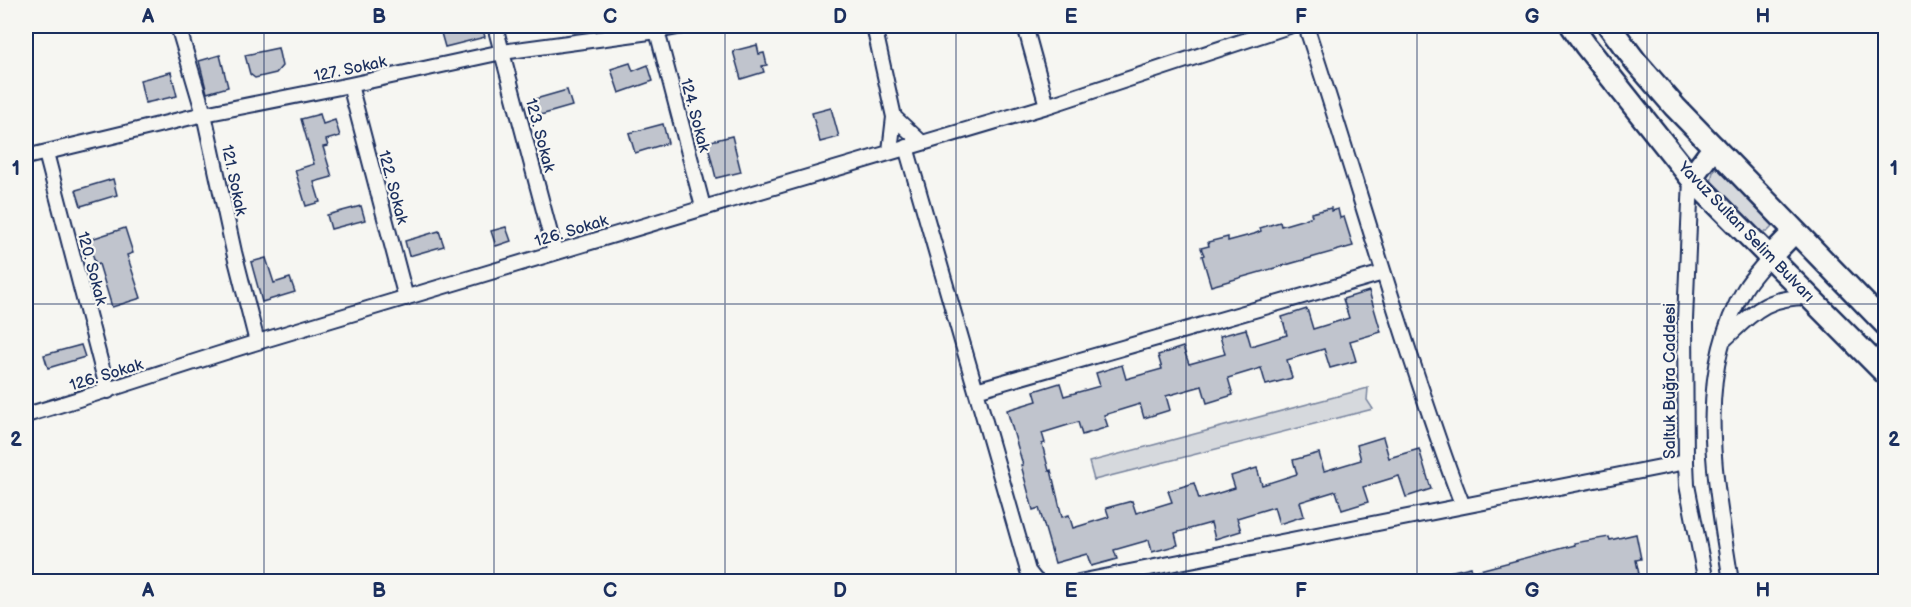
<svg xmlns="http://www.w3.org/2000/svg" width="1911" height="607" font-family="'Balsamiq Sans',sans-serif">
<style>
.green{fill:#d6d9dd;stroke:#78849e;stroke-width:1.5}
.building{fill:#c0c4cd;stroke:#1b2f5e;stroke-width:1.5}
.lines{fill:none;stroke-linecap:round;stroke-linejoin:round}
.street-casing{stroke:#1b2f5e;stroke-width:18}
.primary-casing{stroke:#1b2f5e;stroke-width:26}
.street{stroke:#f6f6f2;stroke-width:14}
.primary{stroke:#f6f6f2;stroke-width:21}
.grid{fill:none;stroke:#1b2f5e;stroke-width:1.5;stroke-opacity:0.55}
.labels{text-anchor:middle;stroke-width:4.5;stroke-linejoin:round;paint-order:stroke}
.street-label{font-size:16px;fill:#1b2f5e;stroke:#f6f6f2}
.neatline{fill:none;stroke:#1b2f5e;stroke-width:2}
.grid-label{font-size:20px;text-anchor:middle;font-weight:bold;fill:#1b2f5e}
</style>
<rect width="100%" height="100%" fill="#f6f6f2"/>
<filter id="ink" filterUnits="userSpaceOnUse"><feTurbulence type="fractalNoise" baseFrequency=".0167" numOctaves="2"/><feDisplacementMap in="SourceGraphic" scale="12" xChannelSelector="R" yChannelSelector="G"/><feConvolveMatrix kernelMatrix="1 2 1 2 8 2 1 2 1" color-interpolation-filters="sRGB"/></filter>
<g filter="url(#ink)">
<path class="green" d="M1720 166 1774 221V225L1767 232H1758L1712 185C1711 176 1712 169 1720 166Z
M1368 388 1367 400 1373 409 1094 480 1089 462Z"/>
<path class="building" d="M439 26H482L485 37 445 47Z
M757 45 759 54 764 53 767 65 762 66 764 72 741 79 733 51Z
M278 48 282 66 276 73 255 78 250 74 245 55Z
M220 55 228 87 207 93 199 61Z
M630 63 633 71 648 65 653 81 619 93 611 69Z
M171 72 177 96 145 103 140 80Z
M567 90 572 106 537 116 532 100Z
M831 108 839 137 820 142 812 113Z
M320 114 323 124 335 120 340 136 326 140 328 146 323 147 332 177 314 182 320 202 306 206 295 170 314 164 301 119Z
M663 124 668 143 635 153 629 133Z
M732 136 741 172 716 178 707 142Z
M113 179 117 195 81 206 76 190Z
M361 206 365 220 331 229 327 215Z
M1331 208V211L1338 209 1340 218 1344 217 1353 246 1211 286 1202 256 1204 255 1201 248 1209 246 1208 242 1228 237V241L1254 234 1261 231 1260 228 1280 222 1281 226 1305 219 1312 216 1311 213Z
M506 227 511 241 496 246 491 231Z
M125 228 133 253 127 255 141 298 112 307 99 264 96 265 88 240Z
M439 231 444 246 409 256 405 241Z
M266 258 274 283 290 278 295 292 262 302 251 262Z
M1369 291 1381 332 1350 341 1356 361 1330 368 1324 349 1287 360 1292 378 1266 385 1261 368 1228 378 1233 395 1207 403 1202 386 1166 396 1170 410 1144 418 1140 404 1104 415 1108 427 1082 435 1078 422 1042 433 1045 443 1042 444 1049 471 1051 470 1062 517 1069 515 1073 528 1109 517 1106 508 1132 501 1136 513 1172 502 1168 491 1194 483 1199 499 1235 488 1231 476 1257 468 1262 485 1297 474 1293 460 1319 453 1324 471 1361 460 1357 445 1383 437 1389 458 1419 449 1431 489 1406 497 1399 476 1363 487 1368 502 1342 510 1336 491 1300 502 1304 516 1279 524 1274 507 1237 518 1241 531 1215 539 1211 523 1175 533 1178 545 1152 552 1149 540 1114 550 1117 559 1091 566 1087 554 1055 563 1039 508 1033 510 1021 465H1023L1007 410 1037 401 1034 391 1060 383 1064 396 1100 386 1096 373 1122 365 1126 379 1162 369 1158 355 1183 347 1189 364 1225 354 1220 336 1246 329 1251 346 1287 335 1282 317 1307 309 1313 329 1349 318 1343 299Z
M81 345 85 357 48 368 44 355Z
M1636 534 1641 559 1636 560 1639 574 1606 582H1427L1426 577 1471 567 1472 572 1575 545 1574 543 1609 537 1610 540Z"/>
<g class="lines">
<g class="street-casing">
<path id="street" d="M178 26 204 114 234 252 257 342
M495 26 555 252
M874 26 894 117 890 151
M1306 26C1343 138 1376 252 1413 364 1429 412 1444 459 1463 506
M657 31 703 207
M350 85 406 298
M1047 106 1289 26
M894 117 922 143
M906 147 1028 571 1035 580 1038 582
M46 153 108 391
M26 157 204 114 350 85 502 52 657 31 683 26
M1691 178 1685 320 1686 462 1687 485 1706 582
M1725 339C1755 311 1767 296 1811 297
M976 390 1383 273
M26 415C105 392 182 365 261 341 522 261 785 184 1047 106L1025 26
M1079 582 1686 462
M1731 582C1717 487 1692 378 1744 290 1751 278 1761 268 1769 258"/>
</g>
<g class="primary-casing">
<path id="primary" d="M1572 26 1586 46 1691 178 1886 374
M1609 26 1636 62 1675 107 1886 325
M1691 178 1714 147
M1769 258 1795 231"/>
</g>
<use href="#street" class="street"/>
<use href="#primary" class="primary"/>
</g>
</g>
<path class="grid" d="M264 26V582M494 26V582M725 26V582M956 26V582M1186 26V582M1417 26V582M1647 26V582M26 304H1886"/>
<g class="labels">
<g class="street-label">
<text transform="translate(350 68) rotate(-12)" y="6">127. Sokak</text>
<text transform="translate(696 115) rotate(75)" y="6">124. Sokak</text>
<text transform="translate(541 135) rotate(75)" y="6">123. Sokak</text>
<text transform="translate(235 180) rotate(78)" y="6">121. Sokak</text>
<text transform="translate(394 187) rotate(75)" y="6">122. Sokak</text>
<text transform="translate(571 230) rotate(-17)" y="6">126. Sokak</text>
<text transform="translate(1747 231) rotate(46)" y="6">Yavuz Sultan Selim Bulvarı</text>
<text transform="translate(93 268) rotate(75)" y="6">120. Sokak</text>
<text transform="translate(106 374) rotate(-17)" y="6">126. Sokak</text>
<text transform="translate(1669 381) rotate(-90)" y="6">Saltuk Buğra Caddesi</text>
</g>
</g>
<rect width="1911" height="607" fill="none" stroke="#f6f6f2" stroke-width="66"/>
<rect x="33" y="33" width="1845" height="541" class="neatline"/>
<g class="grid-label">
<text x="148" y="23">A</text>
<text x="379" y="23">B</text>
<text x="610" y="23">C</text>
<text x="840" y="23">D</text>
<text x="1071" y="23">E</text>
<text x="1301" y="23">F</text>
<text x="1532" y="23">G</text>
<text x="1763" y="23">H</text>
<text x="16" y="175">1</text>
<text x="1894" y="175">1</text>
<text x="16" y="446">2</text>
<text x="1894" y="446">2</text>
<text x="148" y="597">A</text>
<text x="379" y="597">B</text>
<text x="610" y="597">C</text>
<text x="840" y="597">D</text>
<text x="1071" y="597">E</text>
<text x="1301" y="597">F</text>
<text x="1532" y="597">G</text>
<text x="1763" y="597">H</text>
</g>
</svg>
